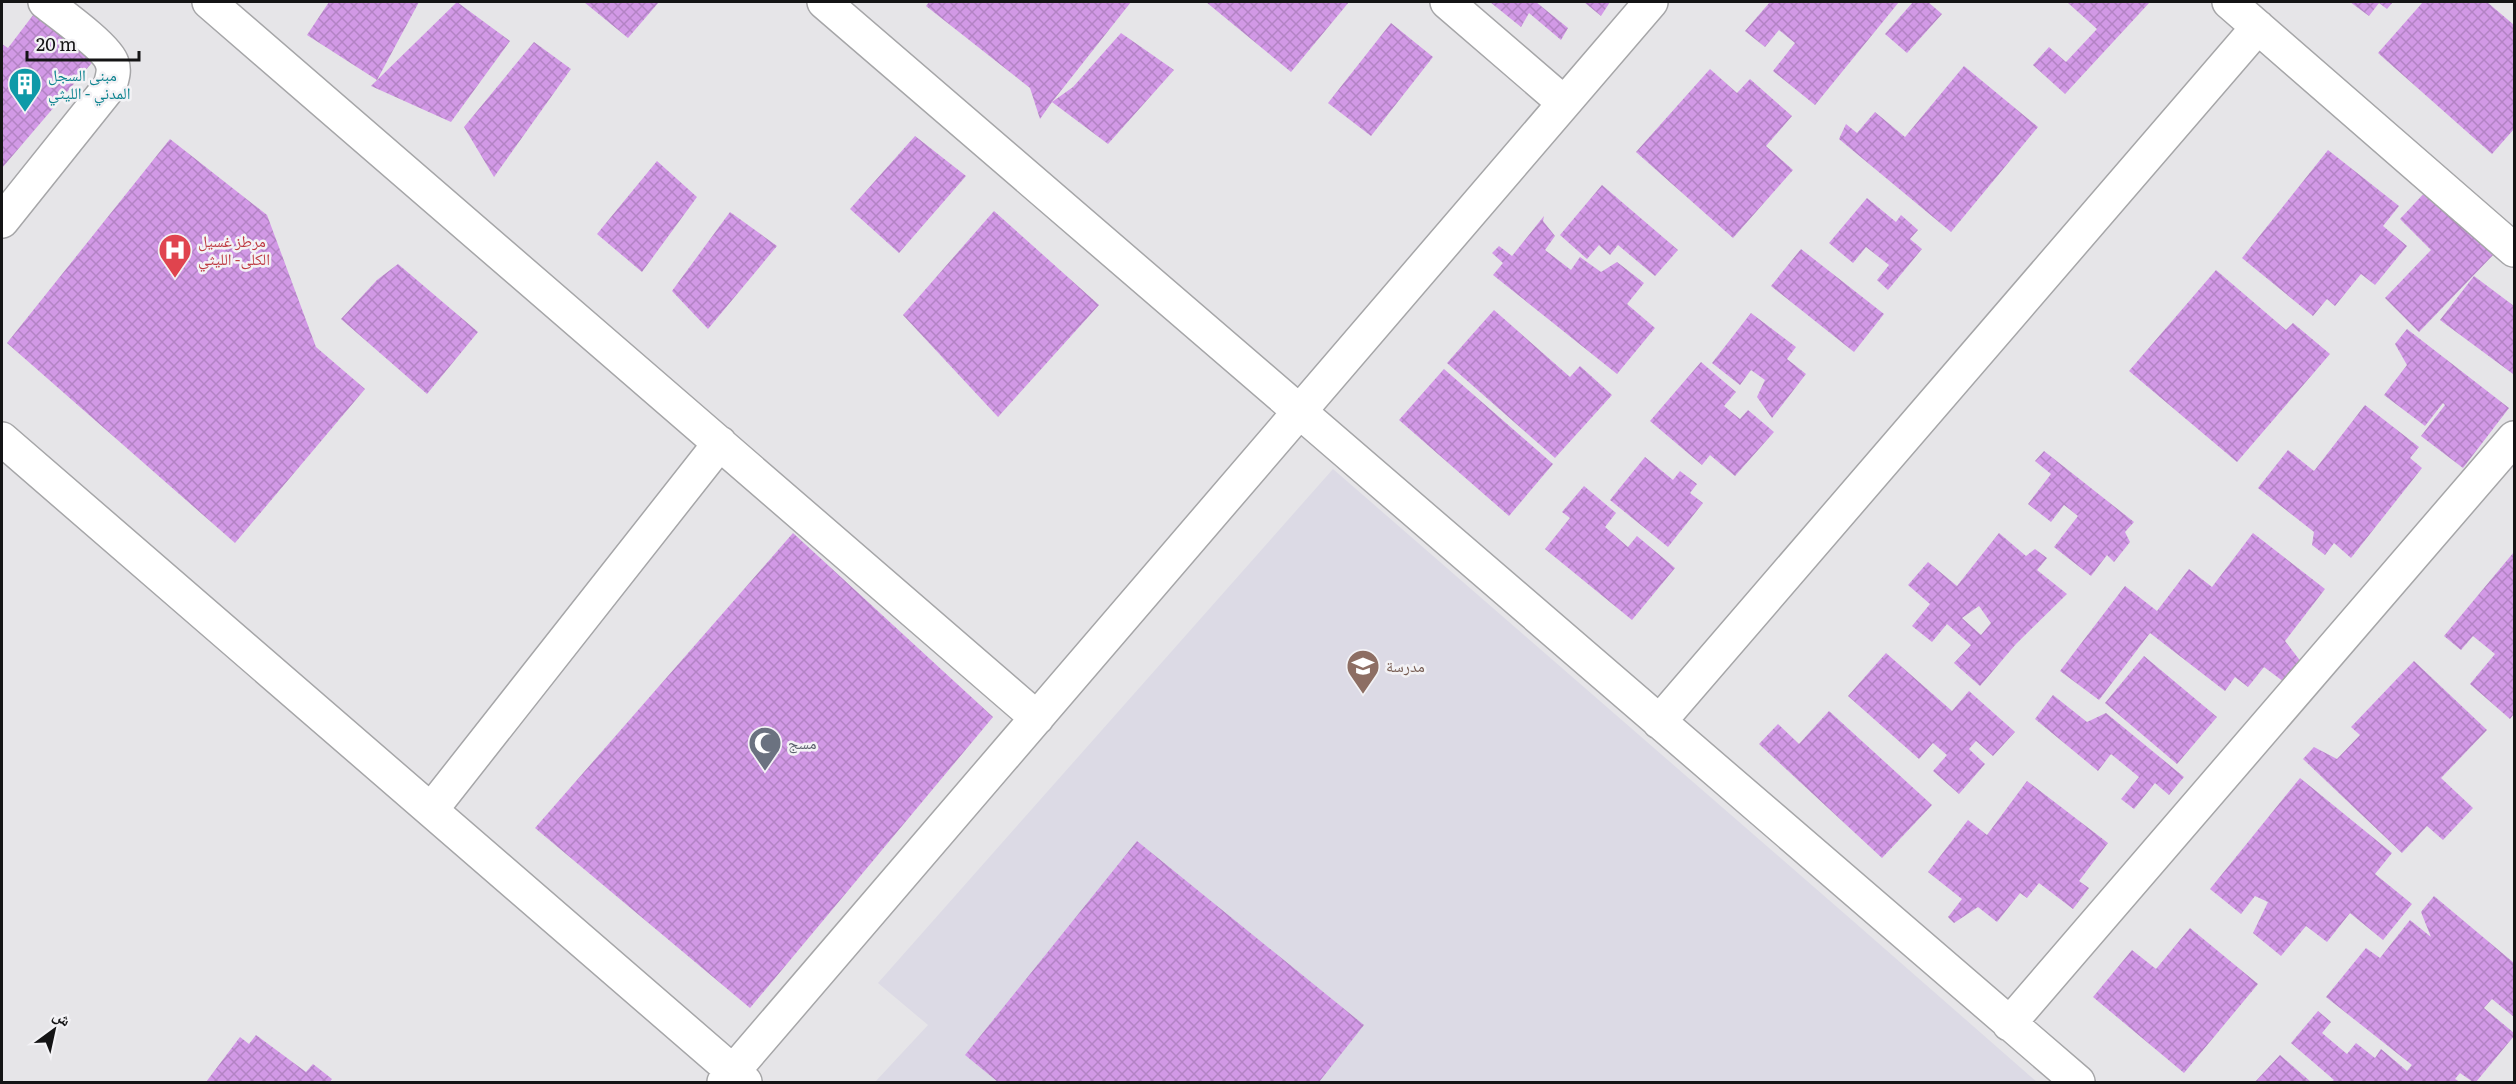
<svg xmlns="http://www.w3.org/2000/svg" width="2516" height="1084" font-family="Literata,'Noto Naskh Arabic',serif">
<style>
.built{fill:#dcdae5}
.building{fill:url(#building-cross-hatch);fill-rule:evenodd}
.lines{fill:none;stroke-linecap:round;stroke-linejoin:round}
.minor-casing{stroke:#a6a6a8;stroke-width:36}
.minor{stroke:#fff;stroke-width:33}
.labels{text-anchor:middle;stroke-width:5;stroke-linejoin:round;paint-order:stroke}
.culture-label{font-size:16px;fill:#0d838f;stroke:#f3f2f5;text-anchor:start}
.health-label{font-size:16px;fill:#be3a42;stroke:#f3f2f5;text-anchor:start}
.education-label{font-size:16px;fill:#785e54;stroke:#f3f2f5;text-anchor:start}
.worship-label{font-size:16px;fill:#5b616d;stroke:#f3f2f5;text-anchor:start}
</style>
<defs>
<pattern id="building-cross-hatch" width="8" height="8" patternUnits="userSpaceOnUse" patternTransform="scale(1.5)"><rect width="8" height="8" fill="#d299e6"/><path d="M0 0l8 8M0 8l8-8" fill="none" stroke="#b383c4"/></pattern>
</defs>
<rect width="100%" height="100%" fill="#e6e5e8"/>
<path class="built" d="M1333 469 1853 921 2037 1082H875L928 1025 878 983Z"/>
<path class="building" d="M329 2H419L377 80 307 35Z
M457 2 510 41 451 122 371 86Z
M584 2H659L628 38Z
M929 2H1131L1052 102 1073 87 1121 33 1174 70 1108 144 1052 102 1040 119 1030 88 926 6Z
M1206 2H1349L1291 72Z
M1490 2H1536L1568 28 1561 40 1529 13 1521 27Z
M1584 2H1610L1601 16Z
M1770 2H1899L1815 105 1773 71 1795 43 1779 30 1765 47 1745 31Z
M1913 2H1928L1942 14 1907 53 1885 34Z
M2067 2H2150L2065 94 2033 65 2049 47 2066 62 2097 29Z
M2350 2H2393L2387 9 2379 3 2369 16Z
M2423 2H2487L2514 25V129L2492 154 2378 53Z
M40 6 96 58 2 168V44L8 48Z
M1391 23 1433 57 1371 136 1328 103Z
M534 42 571 69 494 177 464 127Z
M1964 66 2038 127 1951 232 1839 139 1846 124 1857 133 1875 112 1905 137Z
M1710 69 1737 93 1750 79 1792 116 1766 146 1793 170 1733 238 1636 152Z
M915 136 966 176 899 253 850 209Z
M170 139 267 215 316 347 365 389 235 543 7 343Z
M2328 150 2399 206 2383 226 2407 246 2375 285 2361 274 2335 306 2327 299 2313 316 2242 258Z
M657 161 697 197 642 272 597 234Z
M1602 185 1678 250 1655 276 1618 245 1610 255 1599 245 1587 259 1560 235Z
M2429 188 2496 252 2419 332 2385 298 2431 250 2400 219Z
M1867 198 1896 222 1901 215 1918 230 1910 239 1922 249 1888 290 1877 280 1889 265 1866 247 1853 263 1829 243Z
M994 211 1099 305 998 417 903 315Z
M730 212 777 246 708 329 672 291Z
M1544 216 1543 221 1555 236 1545 250 1571 270 1580 257 1601 272 1617 262 1644 283 1627 304 1655 328 1617 374 1493 275 1503 263 1492 253 1499 246 1512 256Z
M1801 249 1884 314 1854 352 1771 286Z
M398 264 478 332 427 394 341 319 377 280Z
M2216 270 2286 330 2293 323 2330 354 2237 462 2129 371Z
M2474 276 2514 306V371L2513 374 2440 320Z
M1494 310 1570 377 1580 366 1612 395 1555 458 1447 363Z
M1751 313 1796 347 1787 359 1806 374 1772 418 1757 397 1765 380 1751 370 1740 385 1712 363Z
M2407 329 2509 408 2463 468 2421 436 2445 405 2443 403 2425 426 2384 395 2407 365 2395 344Z
M1701 362 1736 392 1724 406 1740 419 1748 410 1774 432 1735 476 1710 455 1702 465 1650 421Z
M1444 369 1553 464 1509 516 1399 420Z
M2365 405 2419 447 2410 458 2422 468 2351 558 2334 543 2325 555 2312 545 2314 532 2258 488 2288 450 2314 471Z
M2044 451 2134 522 2125 532 2130 542 2114 562 2107 555 2091 576 2054 547 2078 516 2064 505 2051 522 2028 504 2051 474 2035 461Z
M1645 457 1673 480 1680 471 1697 484 1690 493 1703 503 1668 547 1610 500Z
M1584 486 1616 513 1605 527 1628 547 1637 536 1675 568 1632 620 1545 549 1570 518 1562 512Z
M793 533 993 717 750 1008 535 828Z
M1999 533 2026 556 2035 549 2047 558 2037 570 2067 594 2016 644 1980 686 1954 663 1971 645 1947 624 1932 642 1912 626 1930 604 1908 585 1928 562 1957 586ZM1979 606 1991 623 1981 635 1962 618Z
M2253 533 2325 589 2285 641 2305 667 2284 682 2264 667 2248 687 2235 677 2225 691 2150 633 2099 700 2060 671 2125 586 2157 611 2189 569 2212 587Z
M2514 552V714L2510 719 2470 684 2495 654 2473 636 2461 650 2444 636Z
M1886 653 1952 711 1969 691 2015 732 1993 756 1976 741 1969 749 1985 764 1959 794 1933 771 1947 755 1933 743 1919 759 1848 696Z
M2144 656 2217 717 2177 764 2105 703Z
M2414 661 2487 730 2441 778 2473 808 2443 840 2427 826 2402 853 2303 759 2314 747 2337 759 2360 735 2351 727Z
M2053 695 2087 722 2106 713 2184 777 2169 795 2155 783 2134 809 2121 799 2139 777 2111 754 2098 771 2035 719Z
M1829 711 1932 805 1882 858 1759 744 1778 724 1799 744Z
M2300 778 2392 853 2375 874 2412 904 2383 940 2350 913 2327 942 2306 926 2281 956 2253 933 2268 902 2255 896 2241 914 2210 889Z
M2027 781 2108 843 2079 881 2089 888 2073 909 2039 883 2027 898 2020 893 1997 922 1978 907 1954 923 1948 917 1962 899 1928 872 1968 820 1987 835Z
M1137 841 1364 1025 1319 1082H998L965 1055Z
M2434 896 2514 963V1017L2492 999 2484 1008 2514 1033V1036L2476 1082H2473L2460 1073 2455 1079 2460 1082H2331L2334 1080 2291 1043 2318 1011 2331 1022 2322 1033 2347 1054 2356 1043 2375 1058 2381 1049 2407 1071 2412 1065 2326 997 2366 948 2380 958 2410 920 2431 937 2421 912Z
M2190 928 2258 984 2184 1073 2093 997 2132 950 2156 969Z
M256 1035 306 1072 313 1064 332 1079 330 1082H206L240 1037 249 1044Z
M2280 1055 2311 1082H2255Z"/>
<g class="lines">
<g class="minor-casing">
<path id="minor" d="M209 2 1037 718
M824 2 2078 1082
M1447 2 1563 102
M2229 2 2514 250
M2 221 110 86C112 78 115 71 112 63 108 48 59 13 45 2
M2 439 745 1082
M1659 722 2258 27
M431 810 720 443
M2009 1024 2514 438
M724 1082 1651 2"/>
</g>
<use href="#minor" class="minor"/>
</g>
<defs>
<g id="building-pin" transform="scale(1.725)"><path d="M0 17L-7.5 6A9.5 9.5 0 1 1 7.5 6Z" fill="#0f9aa8" stroke="#f3f2f5"/><path d="M-4-6H4V6H1V3H-1V6H-4ZM-2.5-4.3h1.7v1.8h-1.7ZM.8-4.3h1.7v1.8H.8ZM-2.5-1h1.7V.8h-1.7ZM.8-1h1.7V.8H.8Z" fill="#fff"/></g>
<g id="hospital-pin" transform="scale(1.725)"><path d="M0 17L-7.5 6A9.5 9.5 0 1 1 7.5 6Z" fill="#e0444e" stroke="#f3f2f5"/><path d="M-5-5h3v3.5h4V-5h3V5h-3V1.5h-4V5h-3Z" fill="#fff"/></g>
<g id="school-pin" transform="scale(1.725)"><path d="M0 17L-7.5 6A9.5 9.5 0 1 1 7.5 6Z" fill="#8d6e63" stroke="#f3f2f5"/><path d="M0-5L7-2L0 1L-7-2ZM-4 1L0 2.5L4 1V4Q0 6-4 4Z" fill="#fff"/></g>
<g id="mosque-pin" transform="scale(1.725)"><path d="M0 17L-7.5 6A9.5 9.5 0 1 1 7.5 6Z" fill="#6b7280" stroke="#f3f2f5"/><path d="M3.5-4.9A6 6 0 1 0 3.5 4.9A5 5 0 1 1 3.5-4.9Z" fill="#fff"/></g>
</defs>
<g fill-rule="evenodd">
<use href="#building-pin" x="25" y="84"/>
<use href="#hospital-pin" x="175" y="250"/>
<use href="#school-pin" x="1363" y="666"/>
<use href="#mosque-pin" x="765" y="743"/>
</g>
<g class="labels">
<g class="culture-label">
<text x="48" y="81">مبنى السجل<tspan x="48" dy="18">المدني - الليثي</tspan></text>
</g>
<g class="health-label">
<text x="198" y="247">مرطز غسيل<tspan x="198" dy="18">الكلى- الليثي</tspan></text>
</g>
<g class="education-label">
<text x="1386" y="672">مدرسة</text>
</g>
<g class="worship-label">
<text x="788" y="749">مسج</text>
</g>
</g>
<rect width="2516" height="1084" fill="none" stroke="#141415" stroke-width="6"/>
<g transform="translate(54 1030) rotate(33)" stroke="#f3f2f5" stroke-width="4.5" paint-order="stroke">
<path d="M0-4.5L10 22L0 15L-10 22Z" fill="#141415"/>
<text y="-9" font-size="16" font-weight="bold" text-anchor="middle" fill="#141415">ش</text>
</g>
<path d="M27 51v9h112v-9" fill="none" stroke="#141415" stroke-width="3"/>
<text x="36" y="51" font-size="18" fill="#141415" stroke="#f3f2f5" stroke-width="4.5" paint-order="stroke">20 m</text>
</svg>
